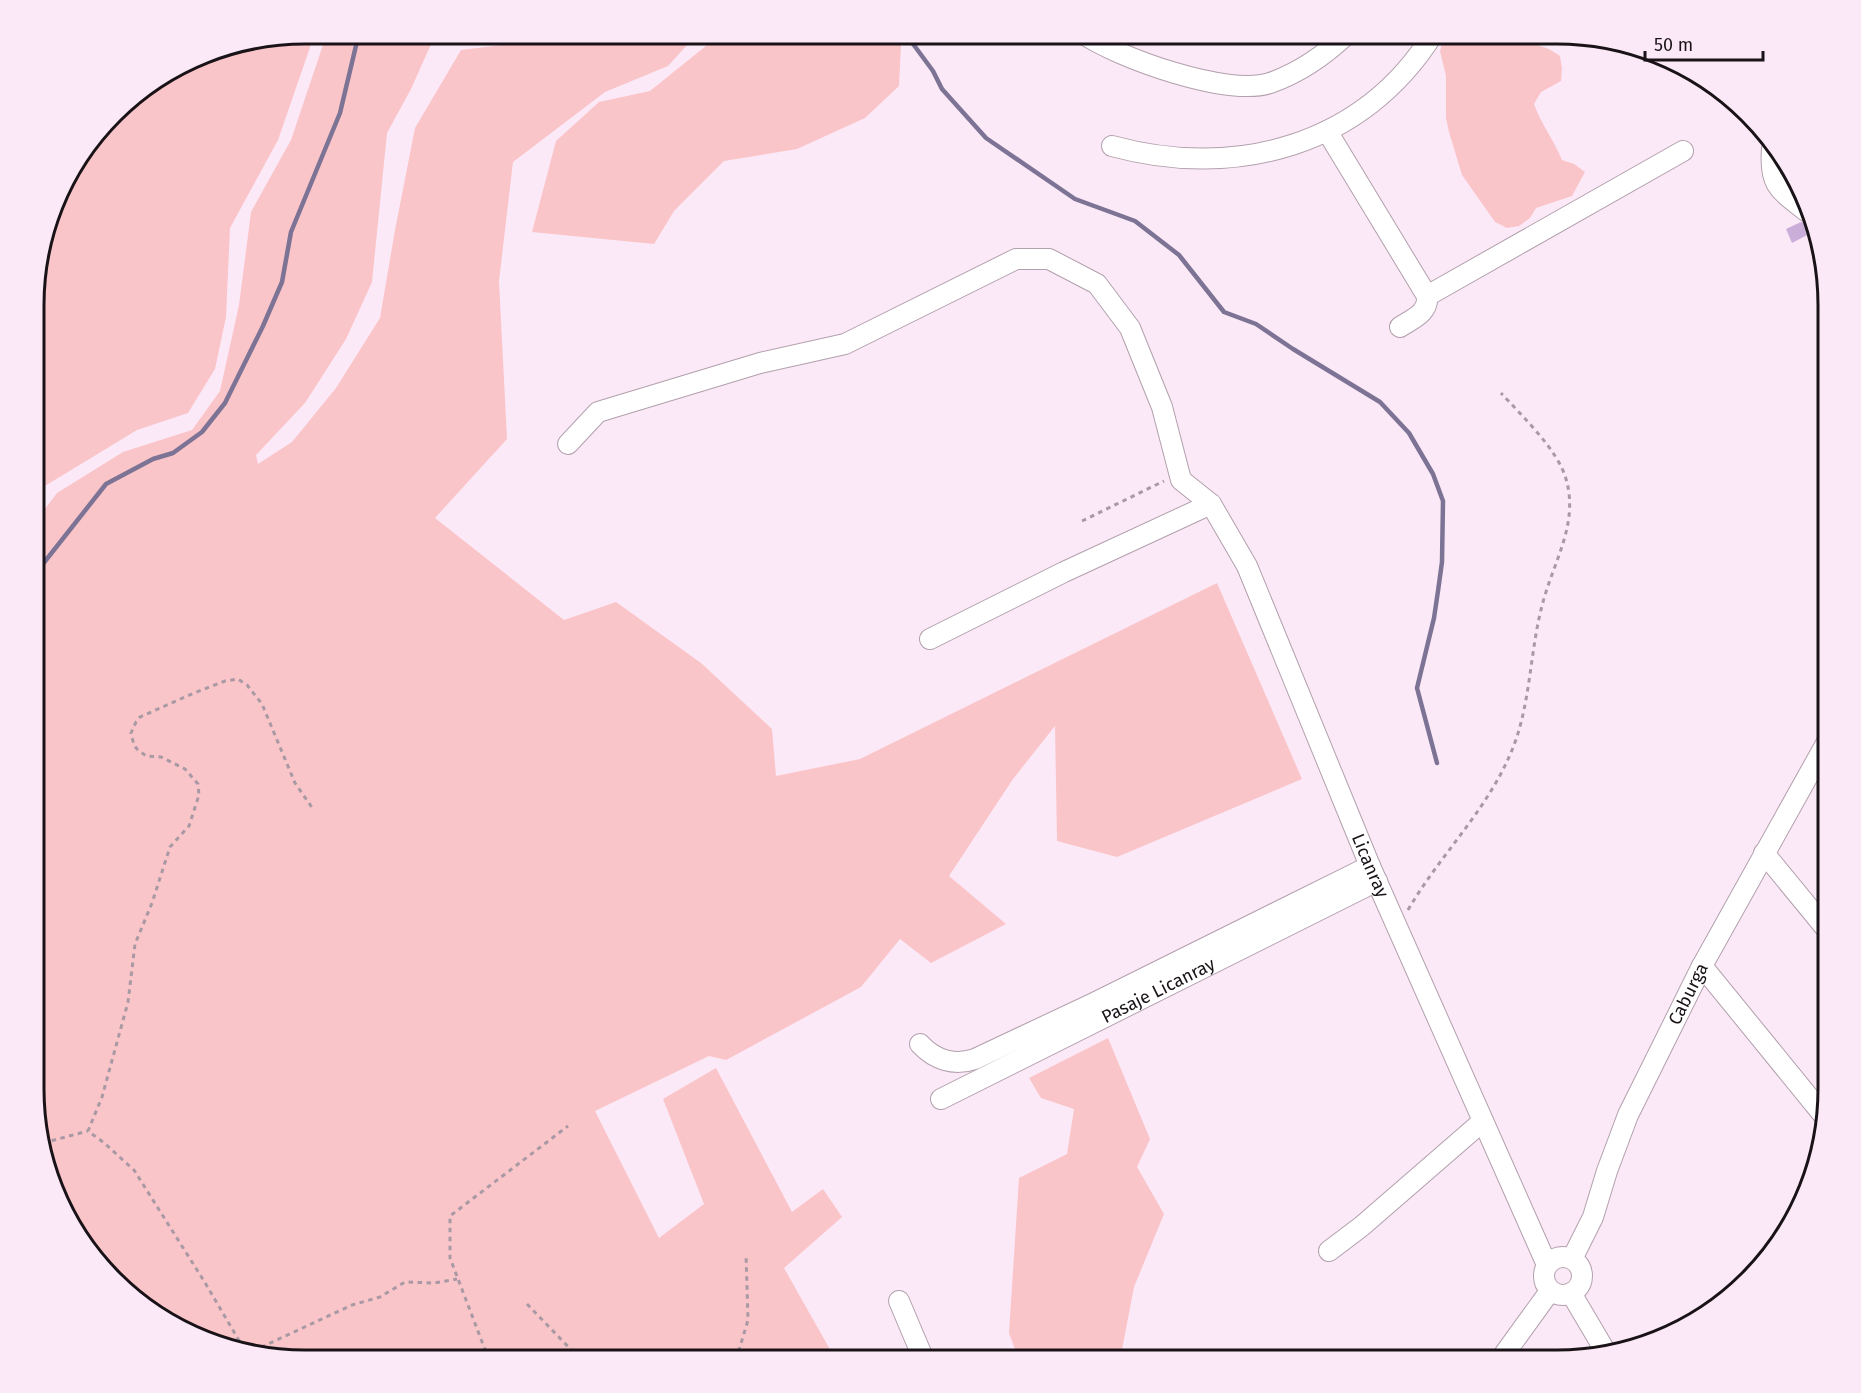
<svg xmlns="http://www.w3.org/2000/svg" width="1861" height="1393" font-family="'Fira Sans',sans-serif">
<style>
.green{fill:#fac5c9}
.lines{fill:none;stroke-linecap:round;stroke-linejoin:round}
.stream{stroke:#7c7395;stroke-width:4.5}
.building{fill:#caadd8}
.minor-casing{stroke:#b2a0ad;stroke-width:22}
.path{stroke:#a899a4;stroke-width:3;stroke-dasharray:4.5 4.5;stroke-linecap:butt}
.minor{stroke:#fff;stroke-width:20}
.labels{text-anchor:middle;stroke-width:4.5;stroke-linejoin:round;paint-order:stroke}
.street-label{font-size:18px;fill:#191318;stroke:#fce9f7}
.rim{fill:none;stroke:#191318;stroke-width:3}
</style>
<rect width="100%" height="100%" fill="#fce9f7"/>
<path class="green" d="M305 33H315L278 140 230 228 226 317 215 369 188 413 137 430 35 492V269L69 169 126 100 217 48Z
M327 33H436L411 89 387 133 372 282 346 339 305 403 256 455 258 464 292 442 336 388 380 318 395 230 415 128 461 50 527 42 536 33H698L668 66 605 92 513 162 499 281 507 439 435 518 564 620 616 602 701 663 772 729 776 776 860 759 1217 583 1302 779 1117 857 1057 841 1055 726 1013 779 949 876 1006 924 931 963 900 939 861 987 726 1060 709 1056 595 1111 659 1238 704 1204 663 1099 716 1068 792 1212 823 1189 842 1217 784 1268 836 1360 287 1359 201 1339 126 1293 61 1209 34 1106 35 522 57 493 123 452 192 430 220 391 239 305 251 212 291 140Z
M722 33H893L901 45 899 86 865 118 797 149 724 161 674 211 654 244 532 232 556 141 599 102 650 91Z
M1445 34H1516L1523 44 1526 41 1549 49 1560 56 1562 69 1561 81 1541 92 1534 104C1541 124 1554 140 1562 160L1574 164 1585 172 1572 196 1536 208 1530 218 1519 226 1507 228 1495 222 1462 175 1449 132 1446 118V76L1440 51Z
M1108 1038 1150 1139 1137 1167 1164 1214 1134 1287 1120 1360H1019L1009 1333 1019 1178 1067 1154 1074 1109 1041 1098 1029 1078Z"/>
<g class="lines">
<path class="stream" d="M905 33 933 71 942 89 986 138 1075 199 1135 221 1179 255 1224 312 1256 324 1293 349 1380 402 1409 433 1433 474 1443 501 1442 562 1438 591 1434 618 1417 688 1437 763
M35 574 106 484 153 459 173 453 202 432 225 403 263 326 282 282 291 232 340 113 359 33"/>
</g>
<path class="building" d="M1801 222 1806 223 1811 233 1792 243 1786 229Z"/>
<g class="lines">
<g class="minor-casing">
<g id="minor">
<path d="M1082 33C1118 58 1228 97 1270 83 1299 73 1326 54 1348 33"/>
<path d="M1327 131 1427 296C1429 313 1412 319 1400 327"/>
<path d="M1112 146C1235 180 1363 146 1433 34"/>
<path d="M1772 149C1769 185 1779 190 1806 211"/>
<path d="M1427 296 1683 151"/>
<path id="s1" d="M568 444 598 412 760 363 845 344 1016 259H1049L1097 284 1130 328 1162 407 1181 480 1211 504 1247 566 1370 866 1547 1265"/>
<path d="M930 639 1064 572 1211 504"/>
<path d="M1764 853 1828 931"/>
<path d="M1702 966 1825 1117"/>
<path d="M920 1044C935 1060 954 1066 975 1059L1094 1003 1370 866"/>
<path id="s2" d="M941 1099 1377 881"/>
<path d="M1329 1251 1362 1226 1483 1121"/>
<circle cx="1563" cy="1276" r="19"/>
<path id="s3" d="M1572 1259 1593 1217 1607 1171 1628 1115 1702 966 1828 740"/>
<path d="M1571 1293 1604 1349"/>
<path d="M899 1301 924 1360"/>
<path d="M1500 1360 1550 1291"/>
</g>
</g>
<path class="path" d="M1082 521 1164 481
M1408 910C1441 853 1490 808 1514 745 1531 700 1530 649 1543 602 1554 561 1579 523 1566 479 1558 450 1522 416 1501 393
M43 1143 88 1131
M527 1304 581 1360
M244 1349 204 1281 134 1170 103 1142 88 1131 102 1097 128 1002 135 944 152 903 170 847 189 826 199 795 198 784 185 769 161 757 146 756 137 749 134 745 131 733 136 722 140 717 194 693 225 681 238 679 247 685 262 704 295 783 313 809
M253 1351 352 1305 380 1297 405 1282 434 1283 457 1279
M489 1360 450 1258V1216L568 1126
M736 1360 748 1320 746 1254"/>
<use href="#minor" class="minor"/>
</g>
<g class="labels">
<g class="street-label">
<text dy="6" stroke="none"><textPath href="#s1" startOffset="1228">Licanray</textPath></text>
<text dy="6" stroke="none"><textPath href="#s2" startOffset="243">Pasaje Licanray</textPath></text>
<text dy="6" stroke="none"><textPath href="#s3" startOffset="290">Caburga</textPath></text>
</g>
</g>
<path d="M0 0H1861V1393H0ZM305 44H1557A261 261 0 0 1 1818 305V1089A261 261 0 0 1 1557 1350H305A261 261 0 0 1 44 1089V305A261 261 0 0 1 305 44Z" fill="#fce9f7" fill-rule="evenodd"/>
<path class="rim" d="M305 44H1557A261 261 0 0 1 1818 305V1089A261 261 0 0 1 1557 1350H305A261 261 0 0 1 44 1089V305A261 261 0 0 1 305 44Z"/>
<path d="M1645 51v9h118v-9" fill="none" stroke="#191318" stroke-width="3"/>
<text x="1654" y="51" font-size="18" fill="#191318" stroke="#fce9f7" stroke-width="4.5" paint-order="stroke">50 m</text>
</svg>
